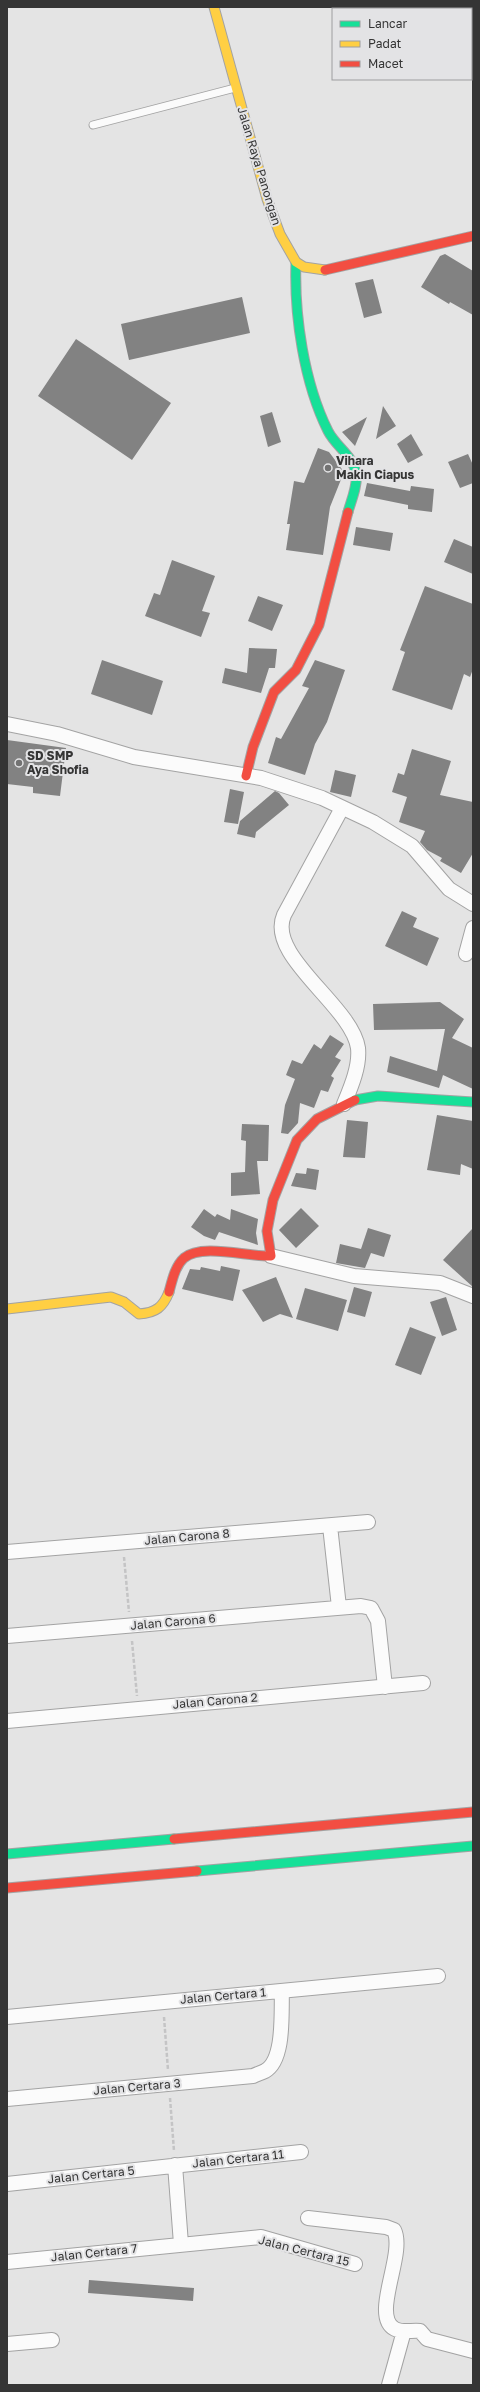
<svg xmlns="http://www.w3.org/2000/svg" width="480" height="2392" font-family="'Golos Text',sans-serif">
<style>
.building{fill:#828282}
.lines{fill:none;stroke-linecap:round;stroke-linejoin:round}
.lane-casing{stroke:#a3a3a3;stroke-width:9}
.street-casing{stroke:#a3a3a3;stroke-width:16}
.fast-casing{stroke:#a3a3a3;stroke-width:11}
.slow-casing{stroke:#a3a3a3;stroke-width:11}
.jam-casing{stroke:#a3a3a3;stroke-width:11}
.path{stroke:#c4c4c5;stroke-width:2.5;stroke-dasharray:4 2;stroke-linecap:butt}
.lane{stroke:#fbfbfb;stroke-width:7}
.street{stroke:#fbfbfb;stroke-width:14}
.fast{stroke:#16e098;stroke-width:9}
.slow{stroke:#ffcf43;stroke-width:9}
.jam{stroke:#f24e42;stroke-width:9}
.poi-dot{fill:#727272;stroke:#e3e3e5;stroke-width:1.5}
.labels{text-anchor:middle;stroke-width:4;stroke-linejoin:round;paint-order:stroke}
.street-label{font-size:12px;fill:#353535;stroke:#e3e3e5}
.poi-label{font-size:12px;font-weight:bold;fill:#353535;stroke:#e3e3e5;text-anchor:start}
</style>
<rect width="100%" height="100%" fill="#e4e4e4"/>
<path class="building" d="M445 254 473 271V315L450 302 449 304 421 287 440 256Z
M373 279 382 313 364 318 355 283Z
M242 297 250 333 129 360 121 324Z
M76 339 171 403 132 460 38 396Z
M383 406 396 426 376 439Z
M272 412 281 442 268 447 260 416Z
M367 417 355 446 342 432Z
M411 434 423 455 408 463 397 444Z
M318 448 329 452 344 472 330 507 323 555 286 550 290 524H287L294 481 304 483Z
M468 454 473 465V483L460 488 448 462Z
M367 483 410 491 411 486 434 489 432 512 408 509V505L364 496Z
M356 527 393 533 390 551 353 545Z
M454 539 473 547V574L444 562Z
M172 560 215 576 202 611 210 613 201 637 145 616 154 593 160 595Z
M425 586 473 604V669L470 677 464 674 452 710 392 690 405 652 400 650Z
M258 596 283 605 272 631 248 621Z
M249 648 277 649 275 668H269L261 693 222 683 225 668 247 673Z
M102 660 163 681 152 715 91 694Z
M315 660 345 670 327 722 315 744 305 775 268 763 276 737 281 739 309 688 302 686Z
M7 740 66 748 60 796 33 793V787L7 784Z
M412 749 451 761 440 795 473 802V853L461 873 440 861 442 858 427 850 420 842 425 831 399 822 407 797 392 792 398 773 404 775Z
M335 770 356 775 351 797 330 792Z
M230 789 244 792 238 824 224 822Z
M275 791 279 793 289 805 256 832 255 838 237 834 240 821Z
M402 911 417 918 413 927 439 938 427 966 385 946Z
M440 1002 464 1019 452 1038 473 1048V1089L443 1075 439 1088 387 1072 390 1056 437 1071 445 1029 374 1030 373 1004Z
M330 1035 344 1044 335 1057 341 1060 331 1076 334 1078 328 1092 321 1090 314 1108 300 1103 298 1123 288 1134 281 1133 285 1105 295 1079 286 1075 292 1060 302 1064 314 1044 321 1049Z
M437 1115 473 1121V1169L461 1164 460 1175 427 1170Z
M347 1120 368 1122 365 1158 343 1157Z
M242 1124 269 1125 268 1161H257L260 1194 231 1196V1173L245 1172 246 1141 241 1140Z
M307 1168 319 1170 316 1190 291 1186 296 1173 306 1174Z
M301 1208 319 1226 296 1248 279 1230Z
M204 1209 215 1217 217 1214 230 1220 231 1209 258 1219 256 1233 258 1245 219 1232 215 1240 204 1236 191 1227Z
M368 1228 391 1235 384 1257 371 1253 365 1268 336 1263 340 1244 361 1249Z
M473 1228V1287L443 1260Z
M221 1266 240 1270 233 1301 182 1289 190 1269 200 1270 201 1267 220 1271Z
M276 1277 293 1318 280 1314 263 1322 242 1290Z
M354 1287 372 1292 365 1317 347 1312Z
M305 1288 347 1300 338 1331 296 1319Z
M446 1297 457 1330 442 1336 430 1302Z
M410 1327 436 1337 421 1375 395 1365Z
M89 2280 194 2288 193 2301 88 2293Z"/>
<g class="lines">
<g class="lane-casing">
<path id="lane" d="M93 125 235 88"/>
</g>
<g class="street-casing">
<path id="street" d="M7 724 57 734 134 757 261 778 322 798 373 822 412 846 449 889 473 904
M342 808 284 915C266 956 352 1006 358 1048 360 1066 351 1087 344 1104
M466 954 473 928
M271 1256 354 1276 440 1283 473 1296
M330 1526 339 1607
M7 1552 368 1522
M7 1636 361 1606 371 1608 378 1621 385 1687
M7 1721 423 1683
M7 2017 438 1976
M7 2099 253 2076C257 2074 261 2073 265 2071 285 2060 281 2012 282 1991
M175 2165 181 2244
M7 2184 301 2152
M308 2218 386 2227 394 2230C406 2254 370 2316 395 2329 403 2333 412 2330 420 2331L427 2339 473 2351
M7 2262 261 2237 355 2264
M7 2344 52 2340
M389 2385 404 2331"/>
</g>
<g class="fast-casing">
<path id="fast" d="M296 262C294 315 304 383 328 431 336 447 354 456 356 474 358 485 351 501 348 512
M355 1100 378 1096 473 1102
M7 1854 174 1839
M197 1871 473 1846"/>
</g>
<g class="slow-casing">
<path id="slow" d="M214 7 267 199 280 234 296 262 304 267 325 270
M7 1309 111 1297 124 1302 139 1314C156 1313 163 1307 169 1292"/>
</g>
<g class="jam-casing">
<path id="jam" d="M325 270 473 236
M246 776 253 747 274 692 296 670 319 625 348 512
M169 1292C172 1281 175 1266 184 1258 202 1243 248 1257 271 1256L267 1231 273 1200 297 1140 317 1119 355 1100
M174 1839 473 1812
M7 1888 197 1871"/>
</g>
<path class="path" d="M124 1557 129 1612
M132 1641 137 1696
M164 2017 168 2070
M170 2098 174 2151"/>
<use href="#lane" class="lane"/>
<use href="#street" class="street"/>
<use href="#fast" class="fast"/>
<use href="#slow" class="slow"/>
<use href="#jam" class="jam"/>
</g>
<g class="poi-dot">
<circle cx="328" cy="468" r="4"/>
<circle cx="19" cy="763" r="4"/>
</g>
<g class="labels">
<g class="street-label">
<text transform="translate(259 166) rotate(73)" y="4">Jalan Raya Panongan</text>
<text transform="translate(187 1537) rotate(-5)" y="4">Jalan Carona 8</text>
<text transform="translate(173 1622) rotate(-5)" y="4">Jalan Carona 6</text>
<text transform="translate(215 1701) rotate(-5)" y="4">Jalan Carona 2</text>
<text transform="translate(223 1996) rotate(-5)" y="4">Jalan Certara 1</text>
<text transform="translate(137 2087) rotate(-5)" y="4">Jalan Certara 3</text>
<text transform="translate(238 2159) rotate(-6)" y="4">Jalan Certara 11</text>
<text transform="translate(91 2175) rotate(-6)" y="4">Jalan Certara 5</text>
<text transform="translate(304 2251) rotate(14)" y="4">Jalan Certara 15</text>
<text transform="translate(94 2253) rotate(-6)" y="4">Jalan Certara 7</text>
</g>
<g class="poi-label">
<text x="336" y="465">Vihara<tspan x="336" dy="14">Makin Ciapus</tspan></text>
<text x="27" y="760">SD SMP<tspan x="27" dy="14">Aya Shofia</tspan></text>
</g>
</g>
<rect width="480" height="2392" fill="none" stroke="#353535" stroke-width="16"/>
<rect x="332" y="8" width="140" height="72" fill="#e3e3e5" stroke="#9d9d9f"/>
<rect x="340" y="21" width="20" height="6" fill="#16e098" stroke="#9d9d9f"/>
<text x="368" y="28" font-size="12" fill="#353535">Lancar</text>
<rect x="340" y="41" width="20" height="6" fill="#ffcf43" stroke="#9d9d9f"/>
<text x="368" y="48" font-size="12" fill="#353535">Padat</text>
<rect x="340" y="61" width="20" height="6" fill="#f24e42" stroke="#9d9d9f"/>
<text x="368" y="68" font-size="12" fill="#353535">Macet</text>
</svg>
